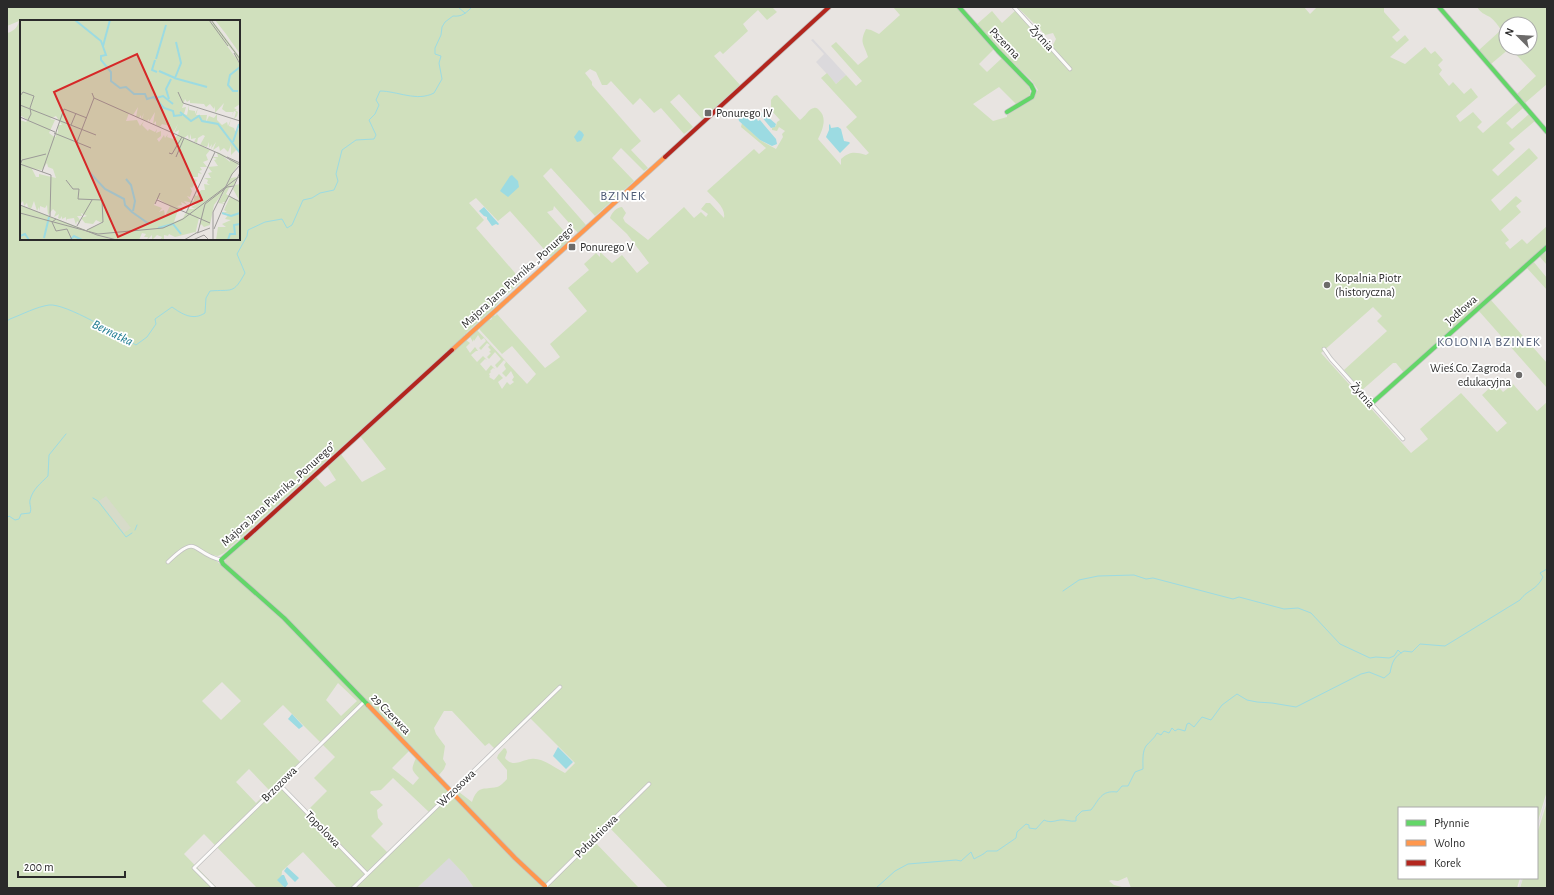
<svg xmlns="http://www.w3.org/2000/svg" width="1554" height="895" font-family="'Alegreya Sans',sans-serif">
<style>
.industrial{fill:#dbd9dc}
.green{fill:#d0e0bd;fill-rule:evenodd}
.cemetery{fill:#d7dbc9}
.water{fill:#9cdbe2}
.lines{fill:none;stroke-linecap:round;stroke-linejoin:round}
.stream{stroke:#9cdbe2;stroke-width:1}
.street-casing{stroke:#c2c1c1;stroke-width:4.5}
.fast-casing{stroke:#c2c1c1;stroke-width:5.5}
.slow-casing{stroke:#c2c1c1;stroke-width:5.5}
.jam-casing{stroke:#c2c1c1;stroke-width:5.5}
.street{stroke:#fcfbfa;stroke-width:3}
.fast{stroke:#63d668;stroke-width:4}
.slow{stroke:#ff974d;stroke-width:4}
.jam{stroke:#b3261e;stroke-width:4}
.rail{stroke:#ddddde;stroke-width:1}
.poi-dot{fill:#6c6b6a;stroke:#fff;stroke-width:1.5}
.labels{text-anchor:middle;stroke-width:3.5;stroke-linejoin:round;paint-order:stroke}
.street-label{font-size:12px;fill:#2a2a2a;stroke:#fff}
.poi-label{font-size:12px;fill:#2a2a2a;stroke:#fff;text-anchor:start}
.neighbourhood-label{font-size:13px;letter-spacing:1px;fill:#4f5c76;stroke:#fff}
.water-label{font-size:13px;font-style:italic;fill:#1a788e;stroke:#fff}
.inset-river{fill:none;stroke:#9cdbe2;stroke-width:2}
.inset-road{fill:none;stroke:#9c9a98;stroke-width:1}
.view{fill:#d62828;fill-opacity:0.15;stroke:#d62828;stroke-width:2}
.inset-edge{fill:none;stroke:#2a2a2a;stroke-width:2}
</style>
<rect width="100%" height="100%" fill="#e8e4e1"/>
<path class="industrial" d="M813 39 846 75 836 84 816 62 824 54 811 40Z
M449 857 465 875 474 888H417Z"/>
<path class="green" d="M7 7H772L777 12 767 20 758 10 743 24 748 31 723 54 720 51 714 56 740 85 702 119 679 94 670 102 693 127 684 134 661 108 654 113 640 98 633 105 611 81 607 85H602L596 72 590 69 585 73 592 82V85L641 141 631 150 648 168 644 171 621 148 612 158 634 181 595 216 551 168 543 176 586 225 578 233 554 206 553 210 547 212 571 239 551 257 510 211 498 221 476 198 469 203 484 220 476 228 522 281 505 296 503 294 502 295 503 297 494 308 467 332 466 334 464 335 466 340 470 343 466 347 470 353 475 347 478 351H476L471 355 477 362 483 356 487 360 485 359 480 364 486 371 491 365 495 369 493 368 490 371 491 372 489 374 490 376 489 377 494 380 499 374 503 378 498 382 502 389 507 382 510 385 514 382 512 380 514 377 511 371 506 377 502 373 506 369 504 365 506 362 504 360 497 368 495 365 501 359 495 352 489 359 487 357 491 353 489 352 491 350 488 347 490 345 487 343 481 350 479 348 486 341 484 338 481 340 478 335 474 341 473 339V342L470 337 477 330 527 384 536 374 512 346 502 354 480 330 479 327 489 319 490 320 492 319 491 316 493 315 495 316 497 314 545 368 560 357 550 344 587 311 568 288 589 270 584 264 596 253 600 257V252L612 263 622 255 637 273 649 263 627 234 610 218C612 212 617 207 622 207L626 213 623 218 625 222 648 240 684 207 694 218 701 212 706 217 708 214 701 209 706 203H710L724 218C726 207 714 199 707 191L754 149 759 154 766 148 741 127 742 123 760 140 776 149 783 137 782 134 785 131 779 127 777 131 772 130V128L776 126 777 122 780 120 771 110V100L774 96 777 95 800 120C805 117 809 108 814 108 816 107 818 109 819 110 828 118 822 131 818 139L841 165V159C850 151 855 152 866 155L869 153 846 127 857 117 821 78 827 73 836 84 846 75 856 86 862 81 831 46 836 42 858 65 868 57C864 44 859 43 866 29L871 30 879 34 900 15 893 7H957L994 49 979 64 987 72 1003 57C1011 65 1038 87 1028 98 1026 101 1021 103 1017 105L999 87 973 104 993 121 1007 117V115L1032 99 1038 90 1032 81 1007 57H1005L976 25 992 11 1002 23 1016 10 1070 67 1052 47 1056 39 1053 33 1045 35 1040 29 1017 7H1304L1310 14 1317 7H1384V12L1400 30 1392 37 1397 42 1405 35 1409 40 1390 57 1405 64 1425 47 1431 54 1435 51 1443 60 1438 65 1442 70 1439 74 1449 86 1453 82 1464 94 1471 88 1478 97 1456 116 1460 122 1473 112 1482 122 1477 127 1483 133 1518 102 1523 108 1506 123 1512 129 1529 114 1535 121 1509 143 1515 149 1492 170 1498 176 1529 148 1538 158 1491 200 1500 211 1516 196 1522 201 1516 206 1521 212 1501 230 1509 240 1505 243 1510 249 1522 239 1527 244 1547 226V248L1541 255 1546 252 1547 253V265L1539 256 1533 261 1547 278V290L1526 267 1490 299 1547 363V388L1478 310 1405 374 1396 363H1393L1361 391 1344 370 1387 331 1377 321 1382 316 1373 307 1321 353 1411 453 1428 439 1420 429 1461 393 1497 432 1507 423 1482 395 1495 383 1503 392 1513 384 1537 411 1547 402V791L1537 824V808H1399V878H1520L1517 888H1131L1127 877 1118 881 1111 880 1109 881 1114 885 1126 888H668L607 825 592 839 639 888H474L465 875 449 858 417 888H337L303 852 282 871 281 882 284 888H257L204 834 184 854 217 888H7V33C13 32 18 27 19 21L7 26ZM21 21H239V239H21ZM457 343 360 436 386 469 362 482 340 453 327 466 336 480 325 487 315 476 226 557 225 562 229 571 211 557 212 555 218 556 224 553ZM222 682 241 701 221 720 202 701ZM338 683 357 701 341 716 326 700ZM283 705 335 757 314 778 327 791 306 812 278 784 300 762 263 724ZM444 711H452L485 746 489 743 495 749 529 717 575 763 565 773C555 768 542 757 531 759 521 760 513 768 505 758L507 752 506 749 504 748 498 755 497 758 507 770V779C504 782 501 786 497 787 483 790 478 785 472 802L459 792 454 794 439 775 444 769 446 764 443 759 445 746 436 734 434 728ZM409 751 416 758C411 770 411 769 419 778L413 785 392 768ZM249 769 269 790 256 803 236 782ZM393 778 430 813 388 853 371 836 383 824 378 818 377 810 383 805 370 793 371 791 381 790Z
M1477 7H1547V84L1525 103 1517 94 1536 76 1510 48H1530V24H1506V48H1510L1491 64 1479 50 1501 30C1498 25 1495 21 1490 17 1484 14 1481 13 1477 7Z
M1547 802V888H1520L1523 878H1537V834Z"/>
<path class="cemetery" d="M106 496 131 528 124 533 99 501Z"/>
<path class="water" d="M762 112 776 124 775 127 771 128 760 115Z
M740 114 742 116H747L752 120 756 118 758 121 760 120 776 139 777 144 772 146 760 140 739 121 738 117Z
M830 124 831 128 838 127 841 129 844 141 849 142 850 143 840 153 826 137 829 130V125Z
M579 130 582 132 584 135 581 141 577 142 574 137Z
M512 175 518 181 519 187 508 197 500 191 510 176Z
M484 207 499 224 498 225 496 224 492 226 487 219V217L484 216 479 211Z
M292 714 303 726 299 729 288 719Z
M558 747 573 762 566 769 553 756Z
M287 867 299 878 295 882 284 871Z
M282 875H284L288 884 285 888 277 880Z"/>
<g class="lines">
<path class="stream" d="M458 7 465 13
M7 321 10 319C23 314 36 307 49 305 66 303 119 336 136 345L147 337 156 324 155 319 172 307C182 314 193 321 205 313L206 298 210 291C232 289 233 295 245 273L237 254 247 236 248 230 265 222 282 219 287 228 292 225 303 200 312 198 320 193 334 190 338 181 336 174 342 150 356 140 374 139 376 135 369 120 375 114 379 105 376 100 380 91C397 91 417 102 434 93L442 79 439 63 441 56 435 54V48L441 35 442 27 445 22 453 16C462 17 466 13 472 7
M93 498 98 501 126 537 132 533
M7 518 9 516 15 520 19 519 21 514 30 513C32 508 29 504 30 500 33 489 40 484 48 476L49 455 66 434
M135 530 137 525
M1063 591 1079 580 1098 576 1134 575 1146 579 1153 578 1233 599 1239 597 1284 609 1298 608 1311 613 1340 644 1370 658 1376 657 1389 658 1394 656 1398 650 1401 653
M876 888 895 871 908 864 956 860 961 861 971 852 974 859C979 856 983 855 987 851H997L1016 838 1017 832 1026 824 1029 825V828L1036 829 1044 820C1050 823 1054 821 1060 820 1064 819 1070 822 1076 821V817L1082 811 1091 810C1099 800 1101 790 1117 792L1122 786H1128L1135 772 1143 769C1143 762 1142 752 1146 746 1150 741 1154 739 1157 733L1161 735 1164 731 1169 733 1172 728 1175 731 1178 729 1185 731 1187 724 1189 723 1194 727 1202 717 1211 720 1222 705 1237 694 1247 700 1257 702 1272 703 1296 707 1361 674 1369 672 1384 678 1390 673C1392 662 1394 657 1404 651L1412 652 1420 644 1445 646 1520 600C1528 589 1536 591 1543 577L1540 573 1547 569"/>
<g class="street-casing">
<path id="street" d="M1014 7 1070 69
M1324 349 1331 359 1403 439
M168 562C199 532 191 553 221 560
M279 784 367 874
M214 888 194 868 365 701
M353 888 560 687
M544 888 649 784"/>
</g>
<g class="fast-casing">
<path id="fast" d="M959 7 998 51 1031 85 1034 91 1032 97 1007 112
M1439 7 1547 132
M1371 404 1547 247
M246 538 221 560 223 564 284 618 368 705"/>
</g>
<g class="slow-casing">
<path id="slow" d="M452 350 665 157
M368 705 515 858 545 886"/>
</g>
<g class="jam-casing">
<path id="jam" d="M665 157 829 7
M246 538 452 350"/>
</g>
<use href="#street" class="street"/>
<use href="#fast" class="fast"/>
<use href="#slow" class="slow"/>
<use href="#jam" class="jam"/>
<path class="rail" d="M1537 829 1547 796
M1519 888 1522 878"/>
</g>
<g class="poi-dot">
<rect x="704" y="109" width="8" height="8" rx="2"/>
<rect x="568" y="243" width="8" height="8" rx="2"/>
<circle cx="1327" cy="285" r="4"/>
<circle cx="1519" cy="375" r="4"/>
</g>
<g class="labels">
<g class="street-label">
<text transform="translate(1042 38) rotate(48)" y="4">Żytnia</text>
<text transform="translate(1005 43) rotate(46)" y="4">Pszenna</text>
<text transform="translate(518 276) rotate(-42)" y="4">Majora Jana Piwnika „Ponurego”</text>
<text transform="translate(1461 310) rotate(-42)" y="4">Jodłowa</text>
<text transform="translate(1363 395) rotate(49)" y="4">Żytnia</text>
<text transform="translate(278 494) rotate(-42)" y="4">Majora Jana Piwnika „Ponurego”</text>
<text transform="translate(391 714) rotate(46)" y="4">29 Czerwca</text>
<text transform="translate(279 784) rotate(-45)" y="4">Brzozowa</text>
<text transform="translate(456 788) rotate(-44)" y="4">Wrzosowa</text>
<text transform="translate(323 829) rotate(46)" y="4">Topolowa</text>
<text transform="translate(596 836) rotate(-45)" y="4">Południowa</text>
</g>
<g class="poi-label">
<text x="716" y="117">Ponurego IV</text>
<text x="580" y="251">Ponurego V</text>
<text x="1335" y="282">Kopalnia Piotr<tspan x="1335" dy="14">(historyczna)</tspan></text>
<text x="1511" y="372" text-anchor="end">Wieś.Co. Zagroda<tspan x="1511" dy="14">edukacyjna</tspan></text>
</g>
<g class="neighbourhood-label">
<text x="623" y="200">BZINEK</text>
<text x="1489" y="346">KOLONIA BZINEK</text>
</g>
<g class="water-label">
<text transform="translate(113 332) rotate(26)" y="5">Bernatka</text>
</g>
</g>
<g transform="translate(20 20)">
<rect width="220" height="220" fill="#e8e4e1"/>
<path d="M0 0H189L200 16 189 0 193 4 192 0 220 37V41L216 39 214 32 203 20 220 44V84L214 88 217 90H215L218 92 217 96 214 99 216 92 214 91 212 96 213 92H206L202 89 204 83 195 93V86L194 89 190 84 186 87 184 84 170 83V80L167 82 165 79 162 88 166 87 164 94 167 95 169 85V90L175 91V94L178 88 176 95H187L186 102 189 96 194 98 197 94V100L202 105 207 102 208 106 211 99 209 106 214 108 215 111 220 109V133L216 130 211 135V125L208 132 204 128 200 131 199 126 193 130 196 122 191 129 192 124 189 128V122L187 127 180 125 185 116 183 115 178 118 177 123 174 122 176 118 171 119V114L169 120 168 115 164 118 190 130 186 135 188 140 183 142 187 147H180L182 150 179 151 182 154 178 153V157H171L177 160 172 168 170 167 172 171 170 177 167 176 171 181H174V175L177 176 181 170H185L184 164 190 165 187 163 188 160 184 158H191L188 153 192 152 188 147 198 146 194 140 197 139 192 137H198L197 132 208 137H204L210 142 209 138 219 143 203 170 211 158 217 157 214 165 208 167 212 168H209L206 174 209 176 206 182H202L205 184 204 187 205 184 198 183 205 170 194 185 190 205 184 207 181 204 179 207 181 199 179 198 175 215V212L155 217 149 214 148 216 144 215V220H140L142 217 137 215 132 220V215L127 220 128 217H124L126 214 122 213 119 220H91L90 218 86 217 91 220H0V193L17 198 0 193V185L66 210 82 203 76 200 73 204 65 203 61 198 67 196 61 193 62 196H57L60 200V204L57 201 56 205 54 198 47 199 46 201V197L42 199V196L40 199 38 198 39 194 34 197 36 192 33 189 28 195 27 185 25 188 20 186V192L19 187 17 191 14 181 11 189 8 187 7 183 4 186 3 181 1 183 0 180V100L6 102 8 100 0 95 2 92 0 94ZM118 87 116 97 119 98 121 95V99L124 93 122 99 127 101 129 99V102L135 92 133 104 136 101V105L140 107 142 104 150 106 153 113 158 104 154 113 159 110 158 115 153 119 147 117 148 114 145 118 144 115 139 122 137 119 141 116V111L136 113 137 109 135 112 129 109 128 111 122 105 124 101 120 106 117 100 106 101 109 93 113 95ZM36 96 42 105H38V114L36 110V117L33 116 29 113 35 100 30 99ZM27 143 28 147 33 149 36 158 19 154V157H16L12 149 22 150ZM137 178 150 186 145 196 144 190 139 192 142 188 134 185ZM164 181 177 184 171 187 175 189H168L163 198 154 202 158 190H164L157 186 162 185 161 182 167 185ZM195 0H220V34L206 14ZM220 164V204H218L220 205V220H196L198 207H206L202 204 211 200 205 199 209 194 202 192H207L204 190 210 177 219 180 213 169 215 165Z" fill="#d0e0bd" fill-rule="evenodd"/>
<path class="inset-river" d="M55 0 81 21 86 35 81 36V40L91 52V61L100 68 106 67 114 74H125L127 79 134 77 144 88 153 91 154 96 162 95M83 26 90 0M136 39 146 5M135 40 132 50 137 52M139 51 155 58M154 58 187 67M155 58 161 43 156 22M218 71H213L208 65 210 55 220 47M136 78 143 76 153 84M149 79 146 69 151 59M160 92 171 101 179 96 182 101 198 104 220 133M213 122 219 104M70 153 85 169 104 179 105 185 112 192 129 204M106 159 111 165 115 181 113 191M202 193 211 196 220 193M138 208 153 204 161 214M0 216 5 214 9 220M24 218 29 197M50 220 54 216 62 220M208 220 210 214H215L214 205 220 204"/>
<path class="inset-road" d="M189 0 208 26M191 0 220 39M214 33 220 44M158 72 163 83 220 101M0 76 3 72 14 76 10 88 11 94 8 100M74 78 200 134 220 145M0 85 76 115M0 97 35 112M51 105 56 93M34 113 71 128M57 122 74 78 72 73M149 133 152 134 162 117M156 137 164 118M207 137 220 143M0 144 31 155 30 196M0 145 2 140 26 134M22 152 44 89 67 98M46 160 53 169H59L58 179 82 180 83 202 67 210M214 166 220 152M209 176 220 182M137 180 190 203M205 183 214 166M135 184 140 173M0 185 77 215 97 220M0 193 78 214 143 208 163 199 220 156M166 193 195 132M36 199 32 202 36 211 47 209 52 220M57 206 72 180M194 209 205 183M177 213 190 208M164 220 178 212 185 184 207 167 214 166M173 220 184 215 189 220M193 220V192L212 154 220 145"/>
<path class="view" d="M117 34 182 180 98 217 34 72Z"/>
<rect width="220" height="220" class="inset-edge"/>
</g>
<rect width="1554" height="895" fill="none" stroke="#2a2a2a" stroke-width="16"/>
<rect x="1398" y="807" width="140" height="72" fill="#ffffff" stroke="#aaaaaa"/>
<rect x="1406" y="820" width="20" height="6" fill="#63d668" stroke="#aaaaaa"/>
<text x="1434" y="827" font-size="12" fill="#2a2a2a">Płynnie</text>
<rect x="1406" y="840" width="20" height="6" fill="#ff974d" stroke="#aaaaaa"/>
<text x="1434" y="847" font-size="12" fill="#2a2a2a">Wolno</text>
<rect x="1406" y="860" width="20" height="6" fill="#b3261e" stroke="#aaaaaa"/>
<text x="1434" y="867" font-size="12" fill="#2a2a2a">Korek</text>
<g transform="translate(1518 36) rotate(294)"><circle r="19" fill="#ffffff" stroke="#aaaaaa"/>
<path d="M0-3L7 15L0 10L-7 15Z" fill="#6c6b6a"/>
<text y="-6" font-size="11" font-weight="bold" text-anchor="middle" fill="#2a2a2a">N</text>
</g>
<path d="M18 871v6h107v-6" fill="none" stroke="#2a2a2a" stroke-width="2"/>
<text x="24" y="871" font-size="12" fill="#2a2a2a" stroke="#ffffff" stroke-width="3" paint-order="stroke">200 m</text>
</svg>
